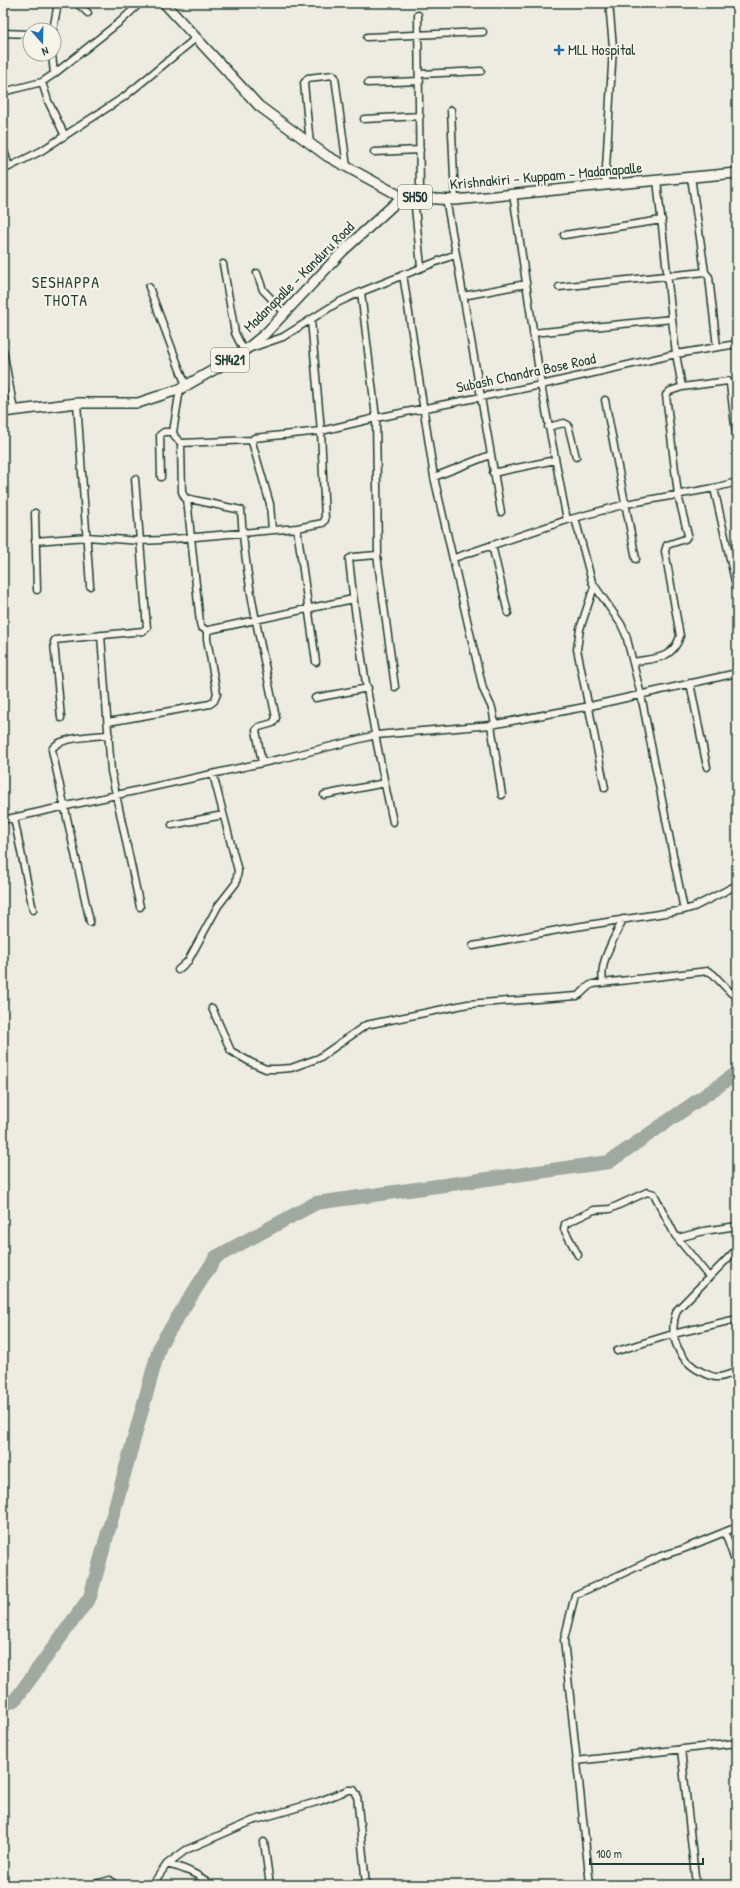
<svg xmlns="http://www.w3.org/2000/svg" width="740" height="1888" font-family="'Patrick Hand',sans-serif">
<style>
.lines{fill:none;stroke-linecap:round;stroke-linejoin:round}
.river{stroke:#9fa99f;stroke-width:14}
.minor-casing{stroke:#1f3d34;stroke-width:9}
.primary-casing{stroke:#1f3d34;stroke-width:12}
.minor{stroke:#f7f3e8;stroke-width:6}
.primary{stroke:#f7f3e8;stroke-width:9}
.poi-dot{fill:#1f6fb2;stroke:#f7f3e8;stroke-width:1.5}
.labels{text-anchor:middle;stroke-width:4;stroke-linejoin:round;paint-order:stroke}
.shield{fill:#f7f3e8;stroke:#60746a;stroke-width:1}
.shield-label{font-size:14px;font-weight:bold;fill:#1f3d34}
.poi-label{font-size:15px;fill:#1f3d34;stroke:#f7f3e8;text-anchor:start}
.street-label{font-size:15px;fill:#1f3d34;stroke:#f7f3e8}
.neighbourhood-label{font-size:16px;letter-spacing:1px;fill:#1f3d34;stroke:#f7f3e8}
</style>
<rect width="100%" height="100%" fill="#eeece1"/>
<filter id="ink" filterUnits="userSpaceOnUse"><feTurbulence type="fractalNoise" baseFrequency=".025" numOctaves="2"/><feDisplacementMap in="SourceGraphic" scale="8" xChannelSelector="R" yChannelSelector="G"/><feConvolveMatrix kernelMatrix="1 2 1 2 8 2 1 2 1" color-interpolation-filters="sRGB"/></filter>
<g filter="url(#ink)">
<g class="lines">
<path class="river" d="M3 1705 15 1700 90 1597 160 1345 216 1257 316 1203 609 1162 737 1073"/>
<g class="minor-casing">
<path id="minor" d="M77 3 88 13
M418 15 420 197
M53 30 58 3
M3 33 30 34
M367 37 483 32
M52 54 54 74
M420 74 481 71
M42 82 48 101 65 136
M368 83 420 81
M3 92 42 82 54 74 122 20 140 3
M451 110 455 200
M364 119 420 116
M310 144 304 83 308 78 333 75 335 77 347 167
M3 147 9 167
M374 152 420 150
M3 170 41 151 124 97 196 38
M691 177 705 272
M605 185 613 47 609 3
M513 194 541 385 567 520 626 504 714 488 737 482
M414 197 421 267
M446 199 456 254
M564 235 662 220
M223 264 235 333 244 351
M257 273 263 290 285 313
M403 274 434 477
M149 287 186 386
M559 287 705 272 709 277 717 347
M361 292 376 418 378 553 377 555 353 557 349 559C358 647 374 735 393 822
M463 296 526 284
M533 333 672 319 657 180
M251 348 283 337 337 303 361 292 456 254 501 512
M3 350 14 410
M682 387 728 381 730 384 737 442
M180 389 173 432 175 437 181 443 252 440
M605 400 636 559
M77 403 90 586
M548 427 564 423 568 425 576 457
M181 443 182 492 185 498 241 510C245 580 262 649 276 718L273 723 259 727 256 730 262 763
M490 455 434 477 483 689 492 708 495 724
M493 473 555 460
M161 477 160 435 164 432H173
M714 488 737 590
M187 499 200 623 201 627 208 631
M35 513 37 590
M575 518 592 582 621 624 626 635 641 695 684 910
M297 528 316 662
M272 530 270 504 252 442 254 438 321 431 376 418 541 385 676 354 737 344
M35 541 87 537 140 541 161 540 297 528 323 523 325 520 321 431 311 320
M492 545 508 613
M377 555 395 687
M454 558 567 520
M594 587 580 629 577 649 605 788
M101 635 111 771 140 907
M633 662C654 658 673 660 680 636L665 551 667 545 685 539 688 535 678 495 666 395 670 391 682 387 676 354 672 319
M690 683 707 767
M315 698 368 688
M61 718 54 642 55 640 143 631 147 628 135 479
M108 722 210 704 214 701 217 694 207 639V633L209 630 353 599
M491 725 502 795
M324 795 385 783
M14 818 33 910
M3 820 280 759 376 735 491 725 590 706 737 673
M172 825 223 815
M90 922 52 750C56 737 96 736 109 735
M473 946 563 929 684 910 694 907 737 885
M178 970 188 961 218 906 236 883 238 871 213 774
M603 982C599 961 615 938 623 919
M212 1008 231 1051 252 1063 266 1069H278L291 1068 319 1058 366 1025 468 1004 577 996C584 993 586 986 593 984L708 971 713 974 731 993 737 989
M678 1238 704 1231 737 1226
M737 1249 677 1310C667 1336 679 1362 704 1373 707 1374 712 1377 716 1377 723 1378 730 1373 737 1372
M578 1255 564 1229 565 1224 594 1210 610 1209 647 1192 654 1194 675 1235 709 1277
M617 1351 673 1334 737 1319
M736 1396H737
M725 1532 737 1567
M681 1749 696 1885
M576 1761 737 1743
M264 1842 270 1885
M167 1864C185 1868 197 1874 212 1885
M92 1885 110 1880 115 1885
M152 1885 167 1864 186 1850 252 1821 320 1801 348 1790H354L357 1795 366 1885
M590 1885 564 1640 575 1595 661 1556 683 1549 737 1527"/>
</g>
<g class="primary-casing">
<path id="primary" d="M164 3 259 106 327 156 402 197 455 200 476 198 605 185 737 173
M3 412 77 403H138L180 389 238 356 265 334 343 251 402 197"/>
</g>
<use href="#minor" class="minor"/>
<use href="#primary" class="primary"/>
</g>
</g>
<path class="poi-dot" d="M557 44h4v4h4v4h-4v4h-4v-4h-4v-4h4z"/>
<g class="labels">
<g class="shield">
<rect x="398" y="185" width="34" height="24" rx="3"/>
<rect x="211" y="348" width="38" height="24" rx="3"/>
</g>
<g class="shield-label">
<text x="415" y="202">SH50</text>
<text x="230" y="365">SH421</text>
</g>
<g class="poi-label">
<text x="568" y="55">MLL Hospital</text>
</g>
<g class="street-label">
<text transform="translate(546 176) rotate(-5)" y="5">Krishnakiri - Kuppam - Madanapalle</text>
<text transform="translate(299 277) rotate(-45)" y="5">Madanapalle - Kanduru Road</text>
<text transform="translate(526 373) rotate(-12)" y="5">Subash Chandra Bose Road</text>
</g>
<g class="neighbourhood-label">
<text x="66" y="288">SESHAPPA<tspan x="66" dy="18">THOTA</tspan></text>
</g>
</g>
<rect width="740" height="1888" fill="none" stroke="#f7f3e8" stroke-width="16"/>
<rect x="8" y="8" width="724" height="1872" fill="none" stroke="#1f3d34" stroke-width="1.5" filter="url(#ink)"/>
<g transform="translate(42 42) rotate(160)"><circle r="19" fill="#f7f3e8" stroke="#a1aaa0"/>
<path d="M0-3L7 15L0 10L-7 15Z" fill="#1f6fb2"/>
<text y="-6" font-size="11" font-weight="bold" text-anchor="middle" fill="#1f3d34">N</text>
</g>
<path d="M590 1858v6h113v-6" fill="none" stroke="#1f3d34" stroke-width="2"/>
<text x="596" y="1858" font-size="12" fill="#1f3d34" stroke="#f7f3e8" stroke-width="3" paint-order="stroke">100 m</text>
</svg>
